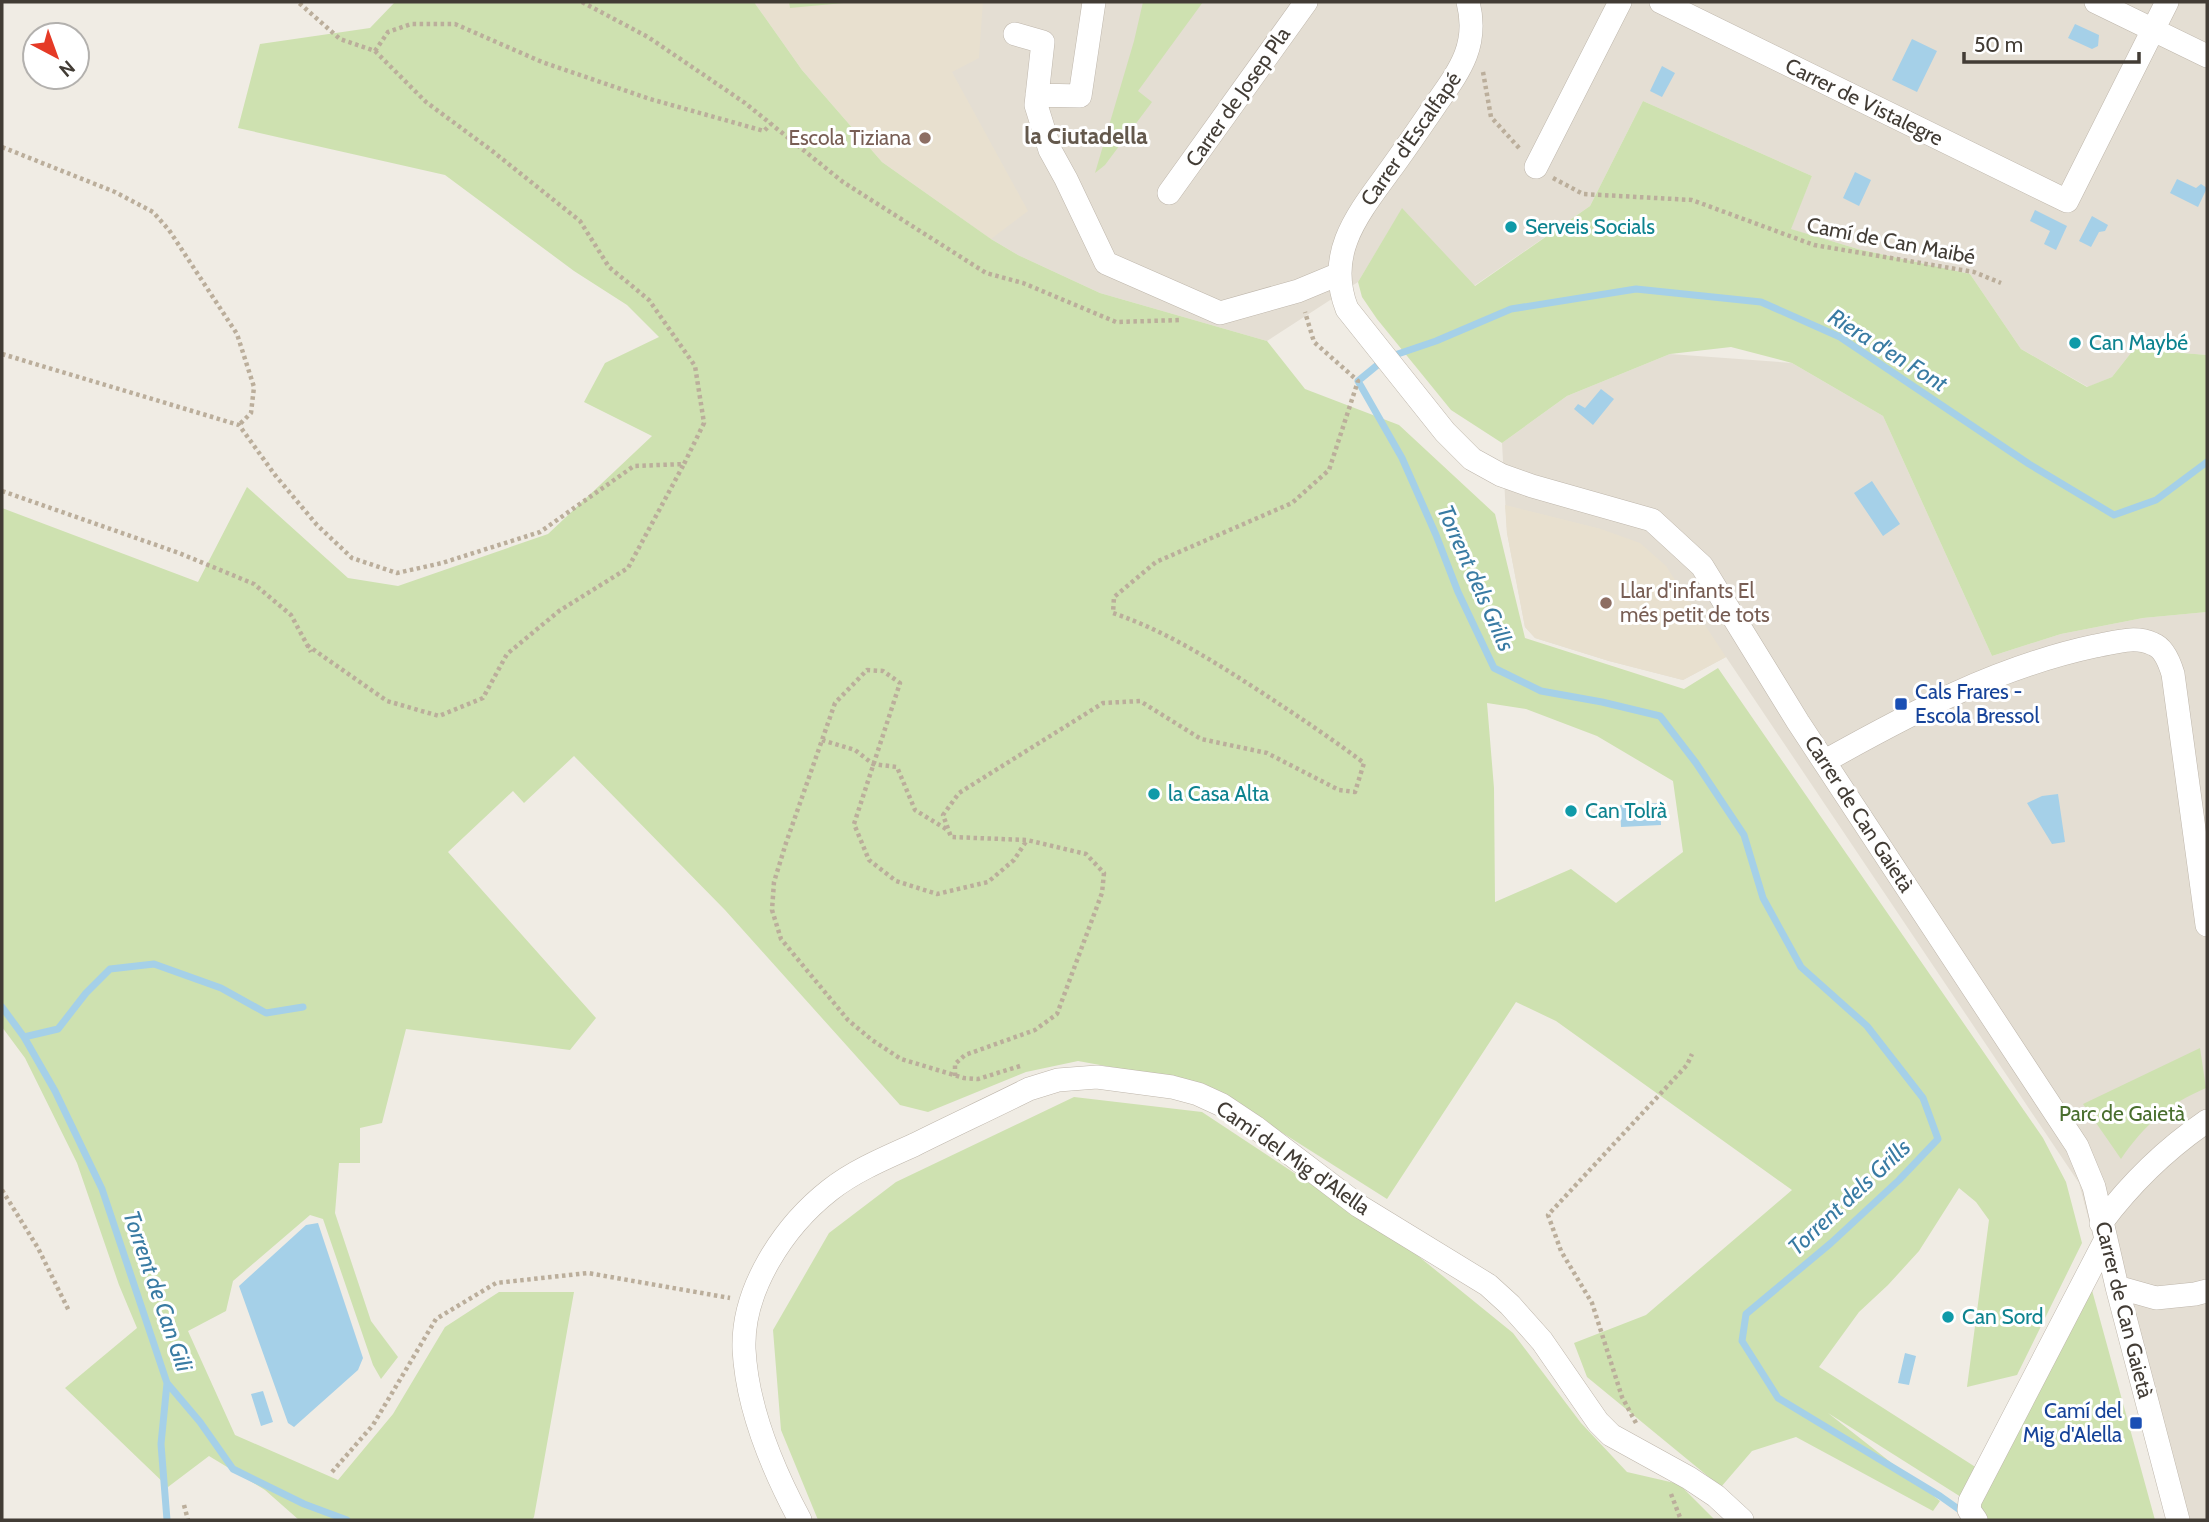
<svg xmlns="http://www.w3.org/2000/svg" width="2209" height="1522" font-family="Cabin,sans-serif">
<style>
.residential{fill:#e4ded3}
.education{fill:#e8e0cf}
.green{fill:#cee1b0;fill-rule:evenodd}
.water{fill:#a5d0e8}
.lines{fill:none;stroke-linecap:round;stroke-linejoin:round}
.stream{stroke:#a5d0e8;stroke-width:7}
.street-casing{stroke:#beb6ab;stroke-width:24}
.path{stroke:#bbae9b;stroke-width:4.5;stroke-dasharray:3.5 3.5;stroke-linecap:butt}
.street{stroke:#fff;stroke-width:23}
.education-dot{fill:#8d6e63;stroke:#fff;stroke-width:2.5}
.culture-dot{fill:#0f9aa8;stroke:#fff;stroke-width:2.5}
.transit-dot{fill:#1a4fb4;stroke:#fff;stroke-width:2.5}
.labels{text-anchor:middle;stroke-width:6;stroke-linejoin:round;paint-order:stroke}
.street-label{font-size:21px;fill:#423c35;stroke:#fff}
.education-label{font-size:21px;fill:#785e54;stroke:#fff;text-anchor:end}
.culture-label{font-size:21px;fill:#0d838f;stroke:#fff;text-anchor:start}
.transit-label{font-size:21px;fill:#164399;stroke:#fff;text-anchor:start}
.park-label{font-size:21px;fill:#496e2e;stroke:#fff}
.neighbourhood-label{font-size:23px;font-weight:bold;fill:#64594d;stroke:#fff}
.water-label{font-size:23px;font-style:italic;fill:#397ba3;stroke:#fff}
</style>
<rect width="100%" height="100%" fill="#f0ece4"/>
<path class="residential" d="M754 2H2207V355L2134 349 2112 377 2088 387 2021 349 1970 274 1858 249 1790 229 1812 176 1643 101 1590 206 1474 286 1402 209 1358 282 1267 341 1100 293 1018 255 991 239 937 200Z
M1670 354 1792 363 1883 416 1992 656 2061 634 2143 618 2207 612V1520H2168L2079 1183 1726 657 1683 680 1609 661 1535 638 1525 627 1507 533 1502 443 1567 396Z"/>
<path class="education" d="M754 2H983L979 58 952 72 1028 211 991 239 882 162 802 70Z
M1505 505 1601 529 1640 543 1666 566 1726 657 1683 680 1609 661 1535 638 1525 627 1507 533Z"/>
<path class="green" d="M395 2H754L802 70 882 162 991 239 1018 255 1100 293 1267 341 1305 389 1399 425 1495 514 1525 638 1684 689 1718 668 2043 1138 2066 1182 2082 1243 2017 1375 1967 1387 1989 1220 1976 1202 1959 1188 1919 1251 1888 1285 1859 1312 1819 1367 1977 1468 1961 1497 1828 1413 1940 1501 1933 1511 1796 1437 1752 1451 1721 1487 1587 1377 1574 1343 1646 1315 1792 1190 1556 1021 1516 1002 1387 1199 1205 1084 1078 1061 1026 1072 928 1112 900 1105 725 910 574 756 524 803 513 791 448 852 596 1018 570 1050 406 1029 382 1123 360 1128V1163H339L335 1213 371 1321 398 1357 381 1379 373 1365 323 1219 310 1215 233 1281 226 1311 188 1331 235 1435 338 1480 393 1414 445 1327 499 1292H574L534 1517 532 1520H299L265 1490 209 1456 168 1487 65 1388 137 1328 119 1285 77 1163 25 1058 2 1027V508L198 582 247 487 348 578 398 586 548 534 652 436 584 402 605 363 659 337 627 305 574 271 445 175 238 128 260 44 370 28ZM1487 703 1526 709 1597 736 1673 781 1683 852 1616 903 1571 869 1495 902 1494 788Z
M789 2H854L790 8Z
M1143 2H1203L1138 91 1152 102 1105 165 1095 173 1134 41Z
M1643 101 1812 176 1791 229 1858 249 1970 274 2021 349 2087 387 2112 377 2134 349 2207 355V612L2143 618 2061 634 1992 656 1883 416 1792 363 1731 347 1670 354 1567 396 1502 443 1451 410 1377 319 1362 297 1358 282 1402 208 1475 286 1590 206Z
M2200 1048 2206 1088C2167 1105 2145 1124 2121 1159L2083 1104Z
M1074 1097 1202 1112 1412 1251 1513 1333 1581 1423 1627 1472 1679 1484 1715 1520H818L781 1430 773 1330 829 1233 896 1182Z
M2090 1283 2155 1520H1989L1977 1506Z"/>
<path class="water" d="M2075 24 2099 35 2098 46 2092 49 2068 38Z
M1912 39 1937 51 1917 92 1892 80Z
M1662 66 1675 73 1662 97 1650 91Z
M1855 172 1871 180 1859 206 1843 198Z
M2177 179 2196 188 2201 184 2207 188 2198 207 2170 193Z
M2035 210 2067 226 2056 250 2044 244 2050 231 2030 221Z
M2092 216 2108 225 2105 231 2099 232 2091 247 2079 241Z
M1601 389 1614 399 1593 425 1574 409 1578 404 1585 408Z
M1872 481 1900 524 1883 536 1854 493Z
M2058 794 2065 842 2052 844 2027 803 2042 796Z
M1660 803 1661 825 1621 827 1620 805Z
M318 1223 363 1358 358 1370 294 1427 288 1423 239 1286 306 1225Z
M1905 1353 1916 1356 1909 1385 1898 1383Z
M263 1391 273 1422 261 1426 251 1394Z"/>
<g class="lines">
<path class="stream" d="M2 1007 24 1037 55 1091 102 1189 167 1383 200 1422 233 1469 304 1504 347 1520
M24 1037 58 1029 86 993 110 969 154 964 221 988 266 1013 303 1007
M1964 1513 1940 1496 1778 1398 1742 1341 1746 1314 1831 1243 1899 1180 1938 1139 1923 1098 1867 1026 1801 967 1763 898 1744 835 1696 763 1660 716 1602 702 1541 691 1494 668 1458 592 1436 535 1402 458 1358 381 1386 358 1436 341 1511 309 1636 289 1761 302 1840 337 2029 464 2114 515 2156 500 2207 462
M167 1520 161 1444 167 1383"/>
<g class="street-casing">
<path id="street" d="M1468 2C1479 45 1460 70 1436 104 1421 126 1406 148 1390 170 1358 214 1325 253 1347 309L1445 432 1472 459 1501 475 1532 486 1652 520 1702 566 1798 722 2077 1146 2094 1187 2117 1287 2178 1520
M1661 2 2067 201 2167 2
M2096 2 2207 56
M1015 34 1043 42 1036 105 1050 150 1066 179 1106 263 1220 313 1298 291 1339 274
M1037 95 1080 96 1094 2
M1536 167 1620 2
M1169 193 1306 2
M1825 761C1911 713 1997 667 2095 646 2114 643 2134 635 2153 644 2164 648 2170 664 2173 674L2207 925
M2101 1223C2131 1183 2166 1149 2207 1121
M2117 1287 2156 1298 2195 1294 2207 1291
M800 1520C772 1468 747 1409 744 1349 742 1289 784 1226 830 1190 854 1171 885 1158 914 1145 952 1126 991 1108 1029 1089L1058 1080 1097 1077 1172 1087 1198 1094 1222 1105 1255 1127 1359 1206 1488 1285 1510 1305 1542 1341 1598 1422 1611 1435 1689 1478 1716 1496 1742 1520
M1976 1520 1969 1510 1970 1501 2106 1239"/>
</g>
<path class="path" d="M582 2 648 37 745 103 843 182 986 273 1023 283 1116 322 1181 320
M375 51 388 32 411 24H455L542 62 650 99 764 131 771 124
M1483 72 1491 117 1520 149
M2 147 115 192 153 212 169 230 237 334 254 387 251 413 239 425
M1553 178 1583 194 1692 200 1814 245 1974 272 2001 283
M2 354 239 425 275 475 317 525 352 558 397 573 442 563 540 532 634 466 684 464 704 423 695 366 649 300 609 267 580 221 491 150 426 102 375 51 340 39 298 2
M2 491 179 553 254 584 291 615 311 652
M307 645 387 701 439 716 483 698 507 654 559 611 628 568 684 464
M822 740 855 750 873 764 897 767 915 810 946 829
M1020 1066 978 1079 964 1078 901 1059 872 1040 848 1020 781 939 772 910 774 882 786 843 835 703 867 670 883 671 900 683 854 824 869 860 896 881 937 894 988 882 1014 860 1027 840
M955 1076V1064L965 1055 1035 1030 1057 1014 1102 893 1104 873 1086 854 1027 840 951 837 943 815 959 793 1103 703 1140 701 1201 739 1267 753 1339 790 1355 792 1364 763C1331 738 1296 715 1261 692 1213 661 1168 632 1113 613L1114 597 1156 562 1292 503 1329 470 1358 381 1314 342 1305 312
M2 1190 38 1248 69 1311
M1636 1423 1622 1397 1592 1303 1561 1251 1548 1215 1687 1065 1692 1054
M332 1472 373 1425 436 1319 496 1283 588 1273 730 1298
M1671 1494 1681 1520
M184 1505 188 1520"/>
<use href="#street" class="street"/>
</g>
<g class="education-dot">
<circle cx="925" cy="138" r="7"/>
<circle cx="1606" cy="603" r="7"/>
</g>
<g class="culture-dot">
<circle cx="1511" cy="227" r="7"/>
<circle cx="2075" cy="343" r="7"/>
<circle cx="1154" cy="794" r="7"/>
<circle cx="1571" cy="811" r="7"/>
<circle cx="1948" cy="1317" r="7"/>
</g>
<g class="transit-dot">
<rect x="1894" y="697" width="14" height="14" rx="3.5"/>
<rect x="2129" y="1416" width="14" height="14" rx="3.5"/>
</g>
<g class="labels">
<g class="street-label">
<text transform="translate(1238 97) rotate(-55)" y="7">Carrer de Josep Pla</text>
<text transform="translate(1864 102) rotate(26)" y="7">Carrer de Vistalegre</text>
<text transform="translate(1411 139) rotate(-55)" y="7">Carrer d'Escalfapé</text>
<text transform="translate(1891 241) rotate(11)" y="7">Camí de Can Maibé</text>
<text transform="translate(1859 814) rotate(57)" y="7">Carrer de Can Gaietà</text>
<text transform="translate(1293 1158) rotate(35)" y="7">Camí del Mig d'Alella</text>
<text transform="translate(2124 1310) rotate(76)" y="7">Carrer de Can Gaietà</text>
</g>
<g class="education-label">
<text x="911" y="145">Escola Tiziana</text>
<text x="1620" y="598" text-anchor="start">Llar d'infants El<tspan x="1620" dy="24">més petit de tots</tspan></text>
</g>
<g class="culture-label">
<text x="1525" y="234">Serveis Socials</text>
<text x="2089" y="350">Can Maybé</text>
<text x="1168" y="801">la Casa Alta</text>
<text x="1585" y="818">Can Tolrà</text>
<text x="1962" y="1324">Can Sord</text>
</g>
<g class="transit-label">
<text x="1915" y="699">Cals Frares -<tspan x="1915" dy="24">Escola Bressol</tspan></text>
<text x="2122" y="1418" text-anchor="end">Camí del<tspan x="2122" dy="24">Mig d'Alella</tspan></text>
</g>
<g class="park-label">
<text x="2122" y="1121">Parc de Gaietà</text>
</g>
<g class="neighbourhood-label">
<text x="1086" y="144">la Ciutadella</text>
</g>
<g class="water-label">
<text transform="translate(1888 350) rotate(32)" y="8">Riera d'en Font</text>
<text transform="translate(1476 578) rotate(66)" y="8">Torrent dels Grills</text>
<text transform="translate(1849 1197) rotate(-43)" y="8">Torrent dels Grills</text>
<text transform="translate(158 1291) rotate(71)" y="8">Torrent de Can Gili</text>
</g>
</g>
<rect width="2209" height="1522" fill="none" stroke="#423c35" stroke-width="7"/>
<g transform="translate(56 56) rotate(139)"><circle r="33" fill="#ffffff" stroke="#b3b1ae" stroke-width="2"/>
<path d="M0-5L12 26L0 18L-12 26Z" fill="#e53a26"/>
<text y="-10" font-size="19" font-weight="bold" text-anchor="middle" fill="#423c35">N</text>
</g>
<path d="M1964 52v10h175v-10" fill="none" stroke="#423c35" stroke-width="3.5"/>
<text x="1974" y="52" font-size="21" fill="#423c35" stroke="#ffffff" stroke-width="5" paint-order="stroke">50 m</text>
</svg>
